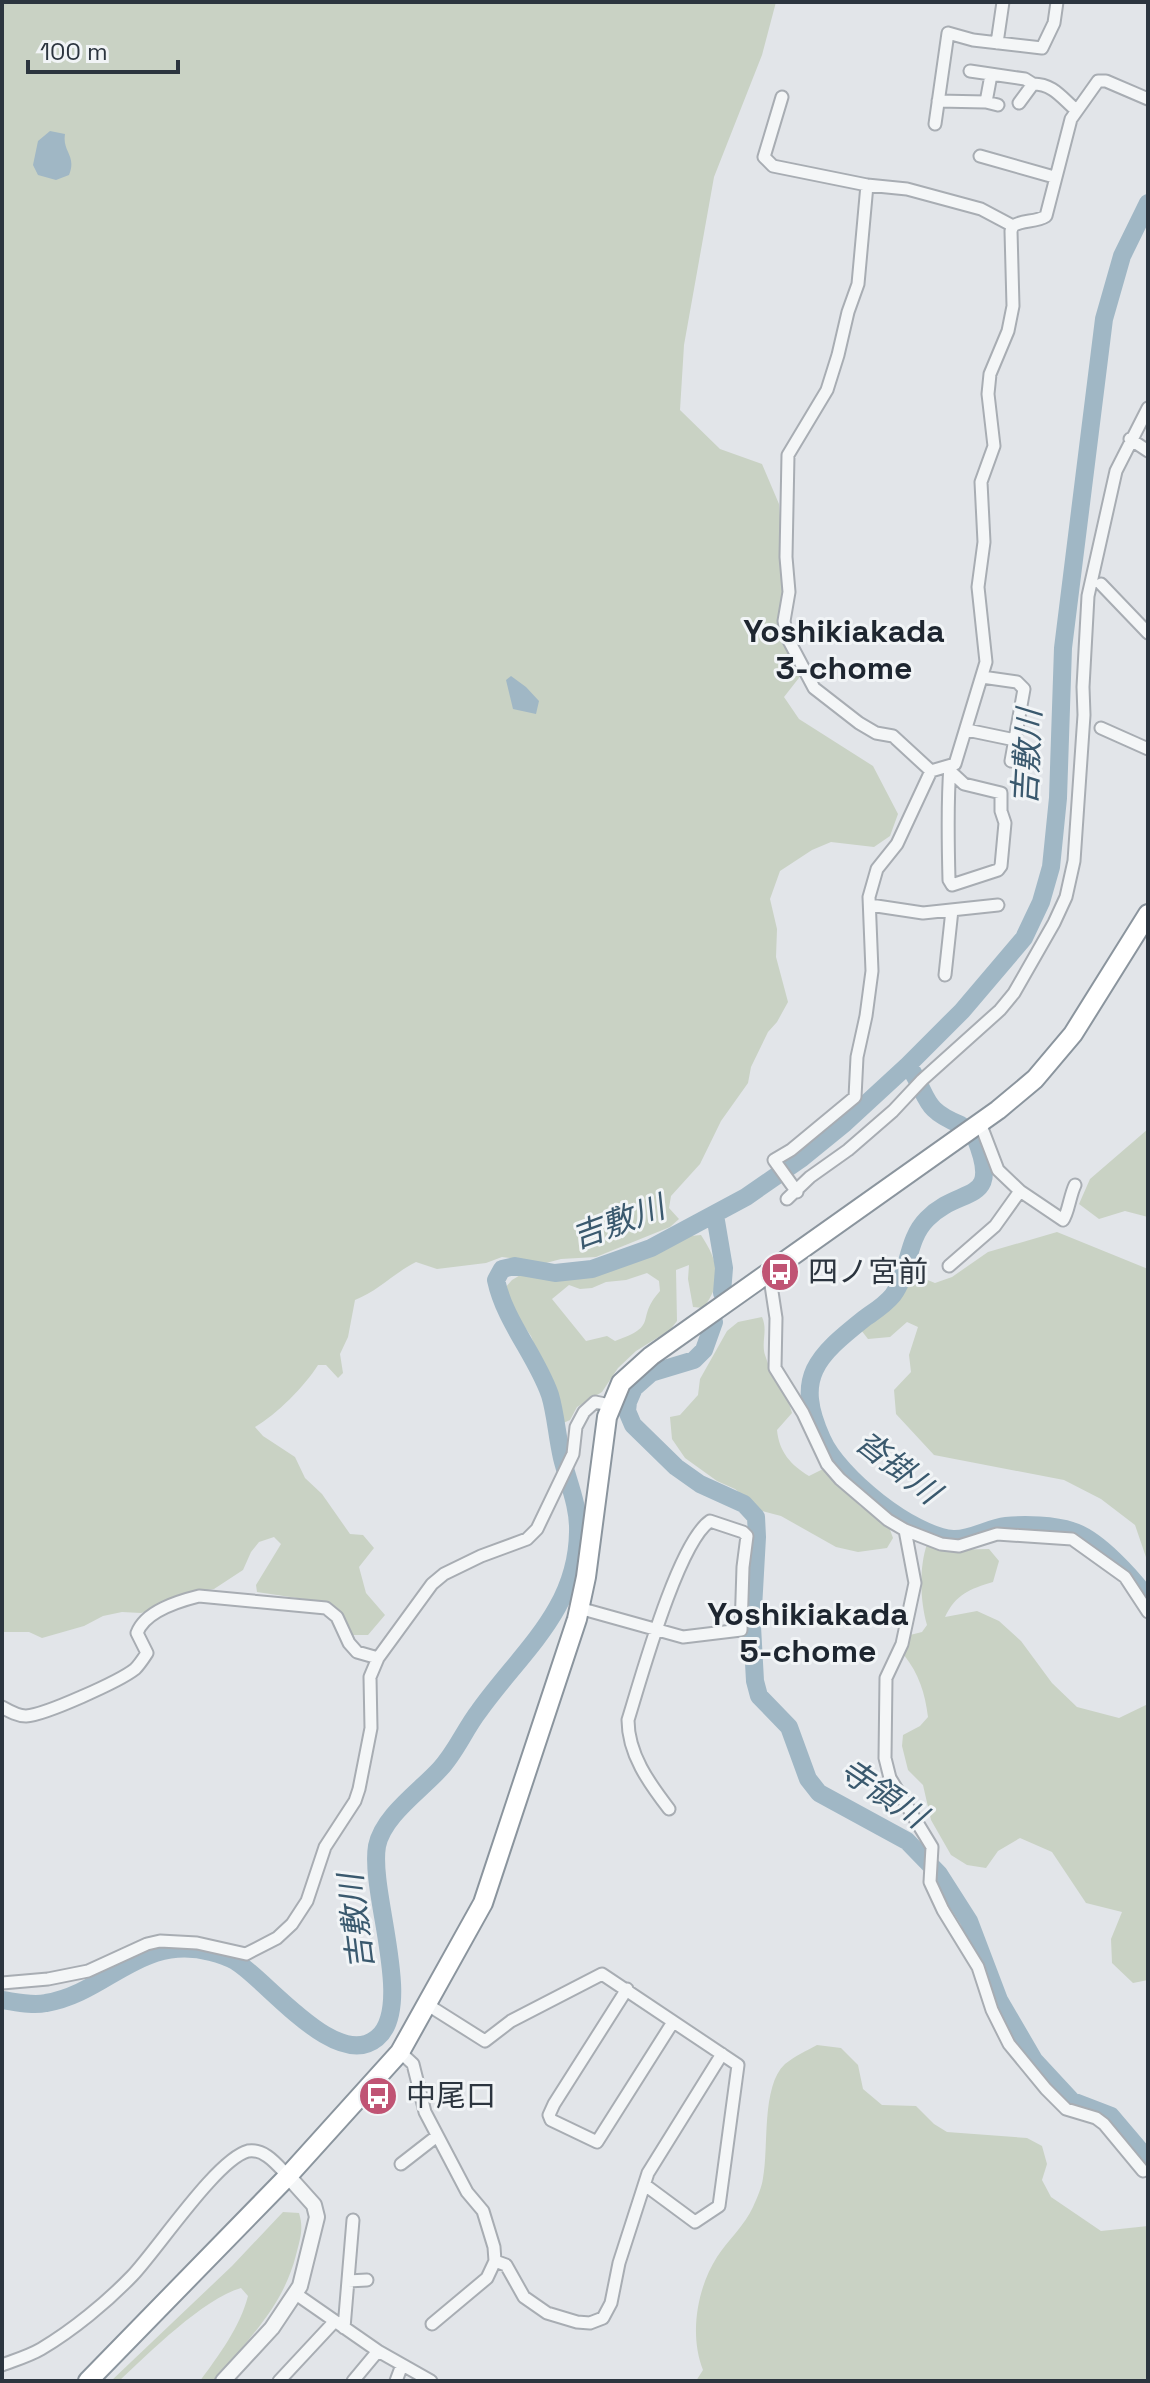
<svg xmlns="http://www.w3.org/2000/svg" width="1150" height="2383" font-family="'Space Grotesk','Noto Sans JP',sans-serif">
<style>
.green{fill:#c9d2c4;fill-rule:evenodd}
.water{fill:#a0b7c5}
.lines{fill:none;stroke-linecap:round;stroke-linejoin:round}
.river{stroke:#a0b7c5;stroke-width:18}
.minor-casing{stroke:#a8adb3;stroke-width:15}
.tertiary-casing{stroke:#a8adb3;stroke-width:18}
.trunk-casing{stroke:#8b959e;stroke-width:22}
.minor{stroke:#f4f6f7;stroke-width:11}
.tertiary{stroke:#f4f6f7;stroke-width:14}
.trunk{stroke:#fff;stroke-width:18}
.labels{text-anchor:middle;stroke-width:6;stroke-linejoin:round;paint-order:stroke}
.poi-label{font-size:30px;fill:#2c353f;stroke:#f1f4f6;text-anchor:start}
.neighbourhood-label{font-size:32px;font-weight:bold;fill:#1e2630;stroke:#f1f4f6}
.water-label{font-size:32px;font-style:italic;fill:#3a596e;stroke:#f1f4f6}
</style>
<rect width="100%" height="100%" fill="#e2e5e9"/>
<path class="green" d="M2 2H776L762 55 714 177 684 345 680 410 720 449 762 464 779 504 785 589 780 620 802 674 784 697 799 719 873 766 898 814 890 836 874 847 831 842 812 850 780 871 770 899 777 929 776 957 788 1002 777 1022 768 1032 751 1067 748 1083 721 1121 700 1164 671 1196 669 1208 679 1219 670 1227 596 1257 561 1259 546 1263 502 1257 486 1263 437 1269 416 1262C394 1273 378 1291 355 1300L348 1337 340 1354 343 1373 338 1378 326 1365H318C305 1386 276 1415 255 1427L263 1436 295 1457 305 1478 322 1494 350 1534 363 1535 374 1548 359 1567 366 1593 385 1615 368 1635H353L340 1613 317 1601 257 1592 256 1585 281 1544 274 1537 259 1542 251 1552 243 1570 214 1589 189 1593 157 1609 141 1613 122 1612 103 1616 84 1626 42 1638 29 1632H2Z
M1148 1129V1217L1125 1211 1099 1219 1079 1204 1090 1179Z
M1057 1232 1148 1269V1563L1135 1525 1101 1499 1064 1480 934 1455 896 1414 894 1390 911 1372 909 1355 918 1327 907 1322 890 1337 868 1339 861 1330 900 1297 910 1273 935 1283 952 1277 988 1252Z
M701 1235C718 1261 724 1282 703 1308L693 1307 688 1279 689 1265 676 1270 677 1321 670 1330 636 1351 618 1368 602 1392 577 1407 570 1420 561 1424 555 1398 531 1336 512 1309 504 1289 512 1280 522 1274C563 1284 606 1274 643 1256 668 1245 672 1237 701 1235ZM647 1273 659 1281 660 1291C634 1320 661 1325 615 1341L607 1336 586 1341 552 1299 569 1285 580 1289 592 1288 606 1282 626 1280Z
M762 1317C768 1330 761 1342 765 1355 771 1376 787 1392 792 1413L777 1430C779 1452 791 1465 809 1476L823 1469 860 1506 889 1527 893 1538 887 1548 858 1552 836 1547 781 1516 762 1511 735 1489 717 1481 685 1458 672 1439 670 1417 680 1415 698 1395 700 1379 727 1331 738 1322Z
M927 1544 945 1550 989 1549 999 1561 993 1582C970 1589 956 1594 945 1617L977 1611 999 1621 1021 1641 1052 1683 1077 1707 1119 1718 1148 1704V1980L1133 1983 1112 1963 1111 1939 1122 1912 1086 1903 1052 1852 1020 1838 998 1851 986 1868 967 1865 951 1855 931 1820 923 1785 908 1770 902 1746 903 1735 920 1726 928 1717C925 1693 919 1674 904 1655L910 1635 922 1632 927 1625C920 1601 919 1568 927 1544Z
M817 2045 841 2048 858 2065 863 2089 882 2105 916 2106 934 2124 947 2132 1027 2138 1042 2146 1047 2164 1042 2180 1051 2197 1101 2231 1148 2226V2381H696L703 2370C689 2335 697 2288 717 2257 728 2240 745 2225 753 2207 757 2198 762 2187 763 2178 769 2148 761 2086 785 2064 795 2056 806 2051 817 2045Z
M283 2212 299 2213C304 2229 300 2239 296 2255 282 2310 247 2337 217 2381H200C219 2355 240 2327 248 2296L241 2288C203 2299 149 2353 119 2381H111L232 2266Z"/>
<path class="water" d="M50 131 65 134C62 152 77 155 69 175L56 180 38 175 33 165 38 141Z
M511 676 526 687 539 701 536 714 513 709 506 680Z"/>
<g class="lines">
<path class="river" d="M910 1068C930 1099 922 1109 961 1125
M975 1137C1003 1207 961 1184 927 1219 906 1240 910 1272 893 1295 885 1305 875 1311 865 1318 816 1357 794 1377 822 1439 838 1476 912 1536 953 1539 971 1540 988 1528 1006 1526 1025 1524 1054 1525 1072 1531 1098 1539 1133 1578 1148 1599
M715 1215 724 1268 722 1293
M714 1322 704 1350 694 1360 651 1373 634 1388 628 1402 627 1411 633 1425 676 1467 700 1484 744 1504 756 1517 757 1537 752 1626 755 1681 759 1696 789 1727 808 1779 819 1793 907 1841 939 1874 969 1921 999 2000 1034 2060 1072 2101 1111 2116 1139 2149 1148 2164
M2 2000C16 2002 32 2006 46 2003 107 1993 141 1933 211 1952 219 1954 228 1957 235 1961 265 1978 336 2072 377 2038 415 2007 369 1893 377 1846 383 1816 420 1791 440 1769 456 1752 465 1729 479 1711 521 1652 577 1610 578 1532 579 1506 568 1482 562 1458 557 1437 556 1415 550 1395 536 1355 505 1322 496 1280L502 1269 515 1266 555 1273 592 1269 651 1248 746 1197 802 1158 845 1123 908 1065 962 1011 1024 938 1041 902 1051 867 1058 798 1063 648 1104 319 1122 256 1148 203"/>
<g class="minor-casing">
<path id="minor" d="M997 43 1003 2
M970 71 1025 79 1033 84
M782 97 764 157 773 166 867 185 907 189 981 209 1013 226
M938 101 986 102 991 75
M986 102 998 105
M1019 103 1033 84C1053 84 1061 97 1076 110
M935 124 948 33 973 40 1042 48 1054 23 1057 2
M980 156 1054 177
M867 185 858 284 848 312 838 355 827 390 788 455 786 557 789 592 784 621 787 637 814 688 859 723 876 733 893 736 931 771
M1013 226C1023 219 1035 223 1046 216L1071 119 1098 81H1106L1148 99
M1130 439 1148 451
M1101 584 1148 633
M982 677 1017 682 1024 689 1011 761
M1101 728 1148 749
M967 730 1015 740
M950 771 964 784 1001 793V811L1005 823 1001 866 998 870 952 885 949 880C948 842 947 804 950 766
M870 905 923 913 998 905
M945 975 952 910
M1020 1191 1063 1220C1068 1214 1070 1195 1075 1185
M797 1192 774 1160 791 1150 855 1097 857 1057 866 1016 872 971 869 897 877 869 897 844 931 771 955 764 986 662 978 587 984 542 981 482 994 446 988 394 990 374 1008 331 1013 306 1011 231 1013 226
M787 1199 810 1177 848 1150 893 1111 922 1080 1000 1010 1014 993 1054 923 1066 897 1074 861 1084 715 1083 687 1088 596 1116 471 1148 408
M949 1266 995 1226 1020 1191 998 1170 980 1123
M769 1272 776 1318 775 1368 803 1413 827 1464 840 1479 888 1520 905 1530 941 1544 959 1546 997 1534 1072 1539 1125 1577 1148 1612
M905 1530 915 1583 902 1644 886 1678 885 1758 890 1778 932 1847 930 1882 943 1910 978 1967 992 2010 1009 2044 1046 2089 1066 2109 1096 2118 1104 2124 1143 2171
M579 1608 683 1637 741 1630 743 1567 747 1536 743 1532 710 1521C678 1543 641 1678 628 1720 628 1754 649 1783 669 1809
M2 1707C9 1711 17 1716 26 1716 45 1715 120 1681 135 1669 140 1664 143 1659 147 1653L137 1633C145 1611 179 1601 199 1596L326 1608 337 1617 349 1643 357 1652 378 1658
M2 1983 48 1979 88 1971 147 1944 160 1941 197 1943 246 1954 277 1938 292 1924 307 1901 325 1847 355 1801 359 1789 371 1728 370 1677 378 1658 432 1584 444 1574 481 1556 527 1539 537 1529 573 1454 576 1427 584 1412 595 1402 610 1405
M627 1989 554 2104 549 2115 551 2120 597 2142 673 2022
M428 2005 485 2041 511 2021 602 1974 738 2065 719 2206 695 2222 645 2185
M400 2052 413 2064 425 2112 467 2192 483 2211 494 2247 495 2261 506 2265 524 2297 547 2313 577 2322 590 2323 603 2318 611 2303 619 2263 648 2173 722 2054
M401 2164 437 2136
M348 2281 367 2280
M296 2294 378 2351 431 2381
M432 2324 487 2278 495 2261
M344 2328 353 2220
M2 2365C15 2360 29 2356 41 2349 73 2330 107 2302 132 2276 157 2250 217 2159 248 2151 265 2148 278 2166 288 2176
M279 2381 334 2322
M353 2381 378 2351
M396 2381 402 2365"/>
</g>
<g class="tertiary-casing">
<path id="tertiary" d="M223 2381 272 2328 300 2286 317 2217 314 2205 288 2176"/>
</g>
<g class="trunk-casing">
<path id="trunk" d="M88 2381 288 2176 400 2052 483 1903 577 1619 586 1577 607 1417 621 1383 651 1356 998 1110 1035 1079 1073 1034 1148 914"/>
</g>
<use href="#minor" class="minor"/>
<use href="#tertiary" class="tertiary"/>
<use href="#trunk" class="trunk"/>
</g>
<defs>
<g id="bus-disc" transform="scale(2)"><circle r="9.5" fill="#c05474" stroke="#f1f4f6"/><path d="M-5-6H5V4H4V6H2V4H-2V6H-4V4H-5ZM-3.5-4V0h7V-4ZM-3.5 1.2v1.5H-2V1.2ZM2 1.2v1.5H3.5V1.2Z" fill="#fff"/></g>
</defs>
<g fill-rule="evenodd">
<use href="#bus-disc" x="780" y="1272"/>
<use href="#bus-disc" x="378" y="2096"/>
</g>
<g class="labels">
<g class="poi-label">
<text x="808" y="1282">四ノ宮前</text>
<text x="406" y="2106">中尾口</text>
</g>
<g class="neighbourhood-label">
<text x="844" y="642">Yoshikiakada<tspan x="844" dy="37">3-chome</tspan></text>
<text x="808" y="1625">Yoshikiakada<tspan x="808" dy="37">5-chome</tspan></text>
</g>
<g class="water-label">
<text transform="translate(1027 757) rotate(-87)" y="11">吉敷川</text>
<text transform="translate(618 1222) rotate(-20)" y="11">吉敷川</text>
<text transform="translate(898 1467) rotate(38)" y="11">沓掛川</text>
<text transform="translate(883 1793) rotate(34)" y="11">寺領川</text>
<text transform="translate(356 1922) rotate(-97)" y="11">吉敷川</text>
</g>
</g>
<rect width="1150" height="2383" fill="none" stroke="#2c353f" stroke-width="8"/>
<path d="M28 60v12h150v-12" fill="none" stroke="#2c353f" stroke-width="4"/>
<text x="40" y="60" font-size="24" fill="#2c353f" stroke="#f1f4f6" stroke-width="6" paint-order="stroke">100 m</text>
</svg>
